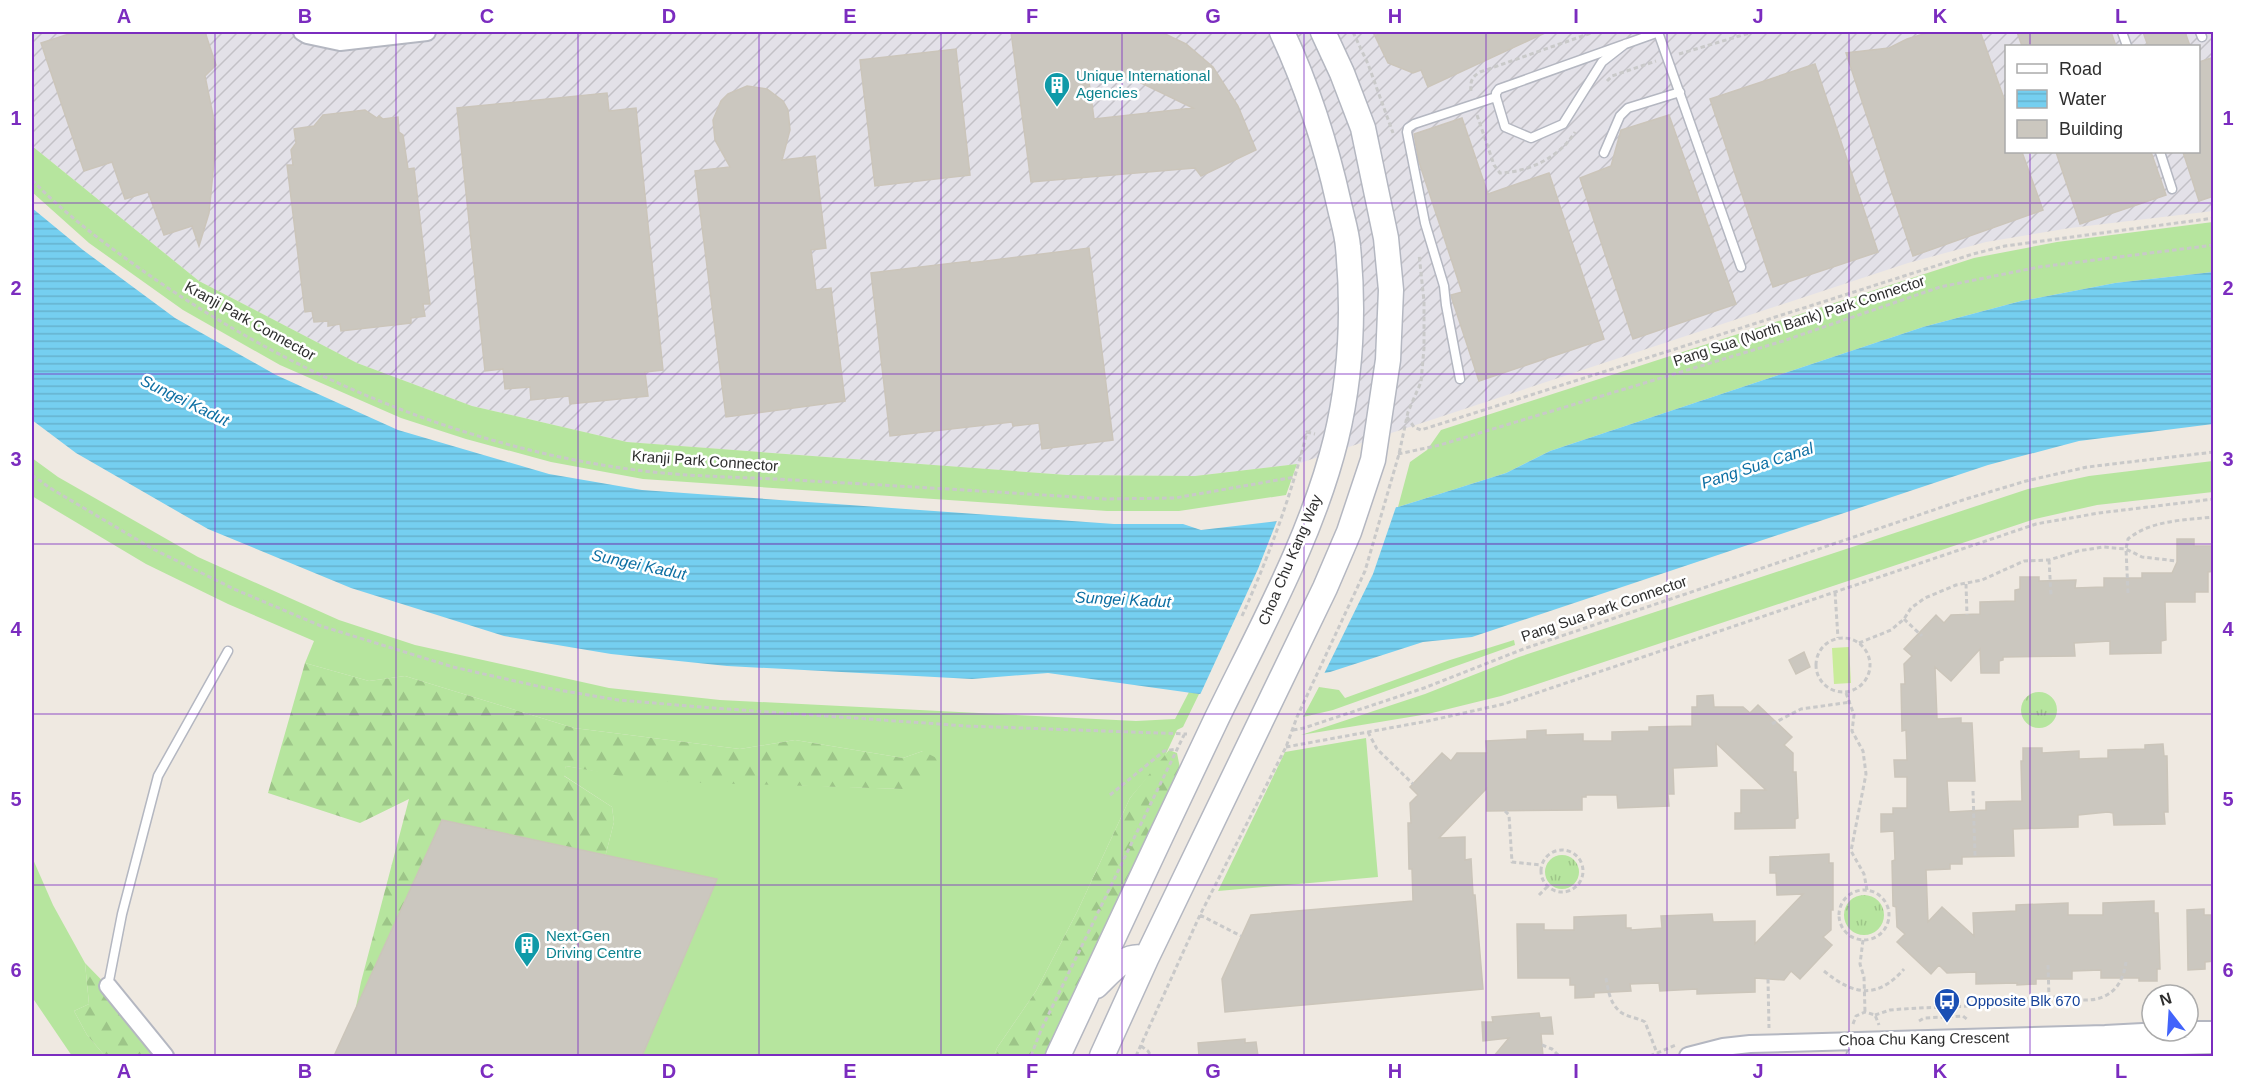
<svg xmlns="http://www.w3.org/2000/svg" width="2245" height="1088" font-family="Helvetica,sans-serif">
<style>
.industrial{fill:url(#industrial-furrows);fill-rule:evenodd}
.grass{fill:#b6e59e}
.forest{fill:url(#forest-firs)}
.park{fill:url(#park-tufts)}
.pitch{fill:#c9ec9a}
.water{fill:url(#water-rules)}
.pier{fill:#efe9e1}
.building{fill:#cbc7bf;stroke:#cbc5ba;stroke-width:1.5;fill-rule:evenodd}
.lines{fill:none;stroke-linecap:round;stroke-linejoin:round}
.service-casing{stroke:#b4b7c1;stroke-width:11}
.minor-casing{stroke:#b4b7c1;stroke-width:20}
.secondary-casing{stroke:#b4b7c1;stroke-width:27}
.path{stroke:#c9c9c9;stroke-width:3;stroke-dasharray:4.5 3;stroke-linecap:butt}
.service{stroke:#fff;stroke-width:8}
.minor{stroke:#fff;stroke-width:16}
.secondary{stroke:#fff;stroke-width:24}
.grid{fill:none;stroke:#7b2cbf;stroke-width:1.5;stroke-opacity:0.55}
.labels{text-anchor:middle;stroke-width:5;stroke-linejoin:round;paint-order:stroke}
.culture-label{font-size:15px;fill:#0d838f;stroke:#fff;text-anchor:start}
.street-label{font-size:15px;fill:#2e2e2e;stroke:#fff}
.transit-label{font-size:15px;fill:#164399;stroke:#fff;text-anchor:start}
.water-label{font-size:16px;font-style:italic;fill:#0d6fa3;stroke:#fff}
.neatline{fill:none;stroke:#7b2cbf;stroke-width:2}
.grid-label{font-size:20px;text-anchor:middle;font-weight:bold;fill:#7b2cbf}
</style>
<defs>
<pattern id="industrial-furrows" width="10" height="10" patternUnits="userSpaceOnUse" patternTransform="scale(1.5)"><rect width="10" height="10" fill="#e3e1e8"/><path d="M-1 1l2-2M0 10L10 0M9 11l2-2" fill="none" stroke="#c3c1c7"/></pattern>
<pattern id="forest-firs" width="22" height="20" patternUnits="userSpaceOnUse" patternTransform="scale(1.5)"><rect width="22" height="20" fill="#b6e59e"/><path d="M5 1l3.5 6h-7zM16 11l3.5 6h-7z" fill="#9dc588"/></pattern>
<pattern id="park-tufts" width="24" height="20" patternUnits="userSpaceOnUse" patternTransform="scale(1.5)"><rect width="24" height="20" fill="#b6e59e"/><path d="M3 7l-1-3M5 7V3M7 7l1-3M15 17l-1-3M17 17v-4M19 17l1-3" fill="none" stroke="#9dc588"/></pattern>
<pattern id="water-rules" width="6" height="5" patternUnits="userSpaceOnUse" patternTransform="scale(1.5)"><rect width="6" height="5" fill="#75cff0"/><path d="M0 2.5h6" fill="none" stroke="#66b2ce"/></pattern>
</defs>
<rect width="100%" height="100%" fill="#efe9e1"/>
<path class="industrial" d="M32 32H2213V211L2070 228 1986 242 1908 263 1297 464 1195 476 1067 475 627 442 472 406 357 363 199 281 32 146ZM2006 46H2198V152H2006Z"/>
<path class="grass" d="M32 146 199 281 357 363 472 406 627 442 1067 475 1195 476 1297 464 1286 495 1179 511H1107L643 479 551 462 466 439 401 418 280 365 183 310 89 243 32 192Z
M2213 222V272L2115 283 2021 301 1923 327 1550 451 1506 473 1398 507 1410 462 1427 450 1441 430 1974 258 2057 242Z
M32 458 58 477 198 557 339 620 415 645 609 688 720 700 1136 721 1175 719 1189 692 1199 694 1183 727 1177 730 1164 758 1130 798 1078 910 1036 991 997 1048 994 1056H598L604 1042 600 877 614 822 612 807 563 775 566 766 596 771 795 785 902 789 923 751 903 758 795 740 740 749 574 728 405 676 369 681 305 663 314 641 228 604 146 564 32 496Z
M2213 461V492L2097 505 2035 519 1501 696 1428 714 1301 735 1425 694 1519 657 2028 489 2089 476Z
M1514 640 1515 645 1333 710 1303 717 1319 687 1339 690 1345 698 1450 660Z
M1366 738 1378 877 1218 891 1285 752Z
M32 857 53 905 85 963 89 1004 74 1011 87 1035 105 1056H72L32 997Z"/>
<path class="forest" d="M305 663 369 681 405 676 574 728 740 749 795 740 903 758 923 751 946 763 938 777 902 789 647 781 566 766 564 776 612 807 614 822 600 877 604 1043 598 1056H346L361 982 409 799 360 823 268 793Z
M1169 750 1177 753 1180 768 1044 1056H994L997 1048 1036 991 1078 910 1130 798Z
M85 963 163 1043 173 1056H105L87 1035 74 1011 89 1004Z"/>
<path class="park" d="M2021 710a18 18 0 1 1 36 0a18 18 0 1 1-36 0Z
M1545 872a17 17 0 1 1 34 0a17 17 0 1 1-34 0Z
M1844 915a20 20 0 1 1 40 0a20 20 0 1 1-40 0Z"/>
<path class="pitch" d="M1849 647 1851 683 1834 684 1832 648Z"/>
<path class="water" d="M32 208 83 250 175 318 276 375 398 430 549 474 642 490 1114 524H1183L1201 530 1398 507 1506 473 1550 451 1923 327 2021 301 2115 283 2213 272V424L2079 441 1988 465 1472 637 1423 642 1330 672 1199 694 1048 673 972 679 727 666 611 654 504 636 351 588 208 529 76 453 32 420Z"/>
<path class="pier" d="M1397 504 1373 574 1323 676 1199 697 1258 569 1278 518Z"/>
<path class="building" d="M75 32H205L216 65 205 76 214 120 215 152 209 213 199 246 192 226 164 235 148 192 125 199 112 162 84 171 41 43Z
M1011 32H1161L1186 44 1213 67 1238 106 1256 150 1201 176 1195 168 1031 182ZM1088 74 1131 78 1193 108 1094 119Z
M1373 32H1547L1428 87 1421 70 1413 73 1388 63Z
M1930 32 1981 34 2007 107V152H2022L2043 210 1913 256 1846 53 1889 48 1907 39Z
M2017 32H2111L2116 46H2022Z
M2143 32H2185L2190 46H2148Z
M956 49 970 175 875 186 860 60Z
M2214 57V196L2199 201 2183 152H2199V62Z
M1815 64 1878 252 1773 287 1710 99Z
M747 86 767 89 783 101 788 110 790 130 782 160 815 156 826 248 811 250 816 290 831 288 845 401 726 417 695 171 730 167 715 140 713 120 721 101 728 94Z
M607 93 609 111 636 108 663 370 645 372 648 396 570 404 569 396 531 400 530 387 505 389 503 369 485 371 457 108Z
M365 110 377 118 379 116 383 119 398 117 399 132 403 135 408 169 414 168 430 304H423L425 316 411 318V323L341 331 340 324 328 326V321L314 322 312 311 305 312 287 165H293L291 150 296 143 294 129 314 126 323 115Z
M1669 115 1736 304 1633 339 1580 178 1611 166 1621 130Z
M1462 118 1488 194 1549 173 1604 339 1479 381 1452 299 1451 295 1462 292 1419 162 1414 134Z
M2056 152H2151L2166 195 2080 224Z
M1089 248 1113 440 1042 449 1039 423 1013 426 1012 422 890 436 871 273 970 261V263Z
M2177 539H2194V546H2214V571L2208 572V592H2195V602H2165L2166 640 2161 641V653L2110 654V641L2074 643 2075 656 2003 657V660L1999 661V673H1981L1980 649 1951 681 1935 667 1937 719 1961 718V723H1972L1975 781H1947L1949 812 1986 810V802L2022 801 2021 761H2023V748H2042V753L2079 751V759L2108 758V750L2145 749V745L2163 744 2164 756H2167L2168 812H2164L2165 824 2114 825 2113 813 2108 812 2078 815V827L2013 829 2014 856 1962 857V864H1950V869L1926 870 1928 922 1942 907 1974 936 1973 913 2016 911V905L2068 903V915H2103V903L2154 901V913H2158L2160 969H2157V981H2139V978H2101V970L2072 971V979H2036V984L2017 985V983L1976 984V972L1947 973 1939 965 1931 974 1897 942 1905 934 1897 927 1896 907 1893 906 1892 861 1895 860 1894 831 1881 832V814H1893V808H1907V777H1895L1894 760H1907L1906 730 1902 731 1901 684H1905L1904 664 1912 656 1904 649 1936 615 1944 623 1951 615 1980 614V602L2015 601V590L2020 589V577H2039V581L2076 580 2075 588 2104 587V578H2142V573H2172L2177 562Z
M1804 652 1810 667 1796 674 1789 660Z
M1713 695 1714 707H1743L1750 713 1758 705 1792 737 1784 745 1793 753V772H1796L1798 818 1795 819V828L1735 829V813H1741V790H1766L1716 743 1717 766 1673 768 1674 794H1668L1669 806 1618 808 1617 795H1586V797H1582V810L1487 811V788L1439 838 1465 837V860L1471 859 1473 895H1475L1483 989 1225 1012 1222 979 1251 915 1413 901 1412 869H1409L1408 823H1411L1410 803 1418 795 1410 787 1442 753 1451 761 1457 753H1487L1486 741 1527 739V731L1546 730V735L1583 734V741H1612V732L1649 731V727L1692 726V707H1697V696Z
M442 820 717 879 642 1056H334Z
M1829 854V863H1833V910H1831V930L1823 937 1832 945 1800 979 1791 971 1784 980 1755 978V992L1697 994V989L1660 991 1659 983 1630 984 1631 991 1594 993V997L1575 998V985H1570V978H1518L1517 924H1544V930H1574V917L1626 915V928H1631V930L1662 928 1661 916 1712 914 1713 922 1755 921V944L1803 894 1777 895 1776 873H1770V857Z
M2204 909V915H2214V961L2205 962V969L2188 970 2187 910Z
M1539 1013 1540 1018 1551 1017 1553 1034H1541L1543 1056H1494L1509 1038 1483 1041 1482 1022H1493L1492 1017Z
M1245 1039V1043L1256 1042 1258 1056H1199L1198 1043Z"/>
<g class="lines">
<g class="service-casing">
<path id="service" d="M1658 32 1741 267
M2122 32 2127 46
M2200 32 2202 37
M1625 44 1602 62 1563 124 1531 138 1505 127 1496 97V93L1499 89 1659 32
M2160 152 2172 189
M1604 153 1620 116 1628 108 1680 92
M1460 379 1446 305 1444 286 1425 223 1407 132 1408 128 1414 124 1496 97
M108 986 122 914 158 776 228 651"/>
</g>
<g class="minor-casing">
<path id="minor" d="M302 32 307 35 340 42 427 32
M108 986 165 1056
M2188 1030H2214
M1688 1056 1723 1047 1750 1044 2105 1034 2162 1031
M1855 1056 2214 1045"/>
</g>
<g class="secondary-casing">
<path id="secondary" d="M1096 986C1109 974 1126 951 1146 959
M1058 1056C1110 945 1162 833 1215 722 1259 631 1312 537 1336 439 1351 377 1354 310 1348 247 1347 233 1342 218 1339 204 1326 145 1307 86 1282 32
M1102 1056 1146 959 1325 588 1349 532 1373 460 1388 360 1391 290 1386 238 1363 128 1342 73 1323 32"/>
</g>
<path class="path" d="M1353 32 1368 64 1393 133
M1679 54 1753 32
M1607 81 1612 76 1656 61
M1471 91C1470 81 1472 77 1480 72L1594 32
M1477 115 1494 165 1500 173C1529 172 1560 157 1575 132
M32 180C64 213 101 241 139 268 287 373 462 449 644 471 693 477 744 477 794 480 898 486 1001 492 1105 499L1175 498 1295 477
M1407 417 1414 427 1421 430 1973 254 2005 246 2214 218
M1398 454 1440 445 1783 341 1940 287 2039 267 2214 245
M32 475 50 488 153 549 234 589 321 626 453 667 546 688 618 700 713 708 967 726 1187 734
M2049 560 2051 595
M1966 584 1967 615
M1835 592 1838 638
M2128 593 2126 549 2128 539C2151 520 2185 520 2214 517
M1242 616C1269 556 1291 496 1307 432L1315 434
M1904 619 1922 636
M1816 665a27 27 0 1 1 54 0a27 27 0 1 1-54 0Z
M1859 643 1891 630 1904 619 1911 608 1925 598 1956 585 1982 580 2024 561 2049 560 2078 551 2103 547 2126 549 2142 557 2177 561
M1846 693 1854 715 1852 731 1863 751 1866 774 1851 851 1864 874 1867 890
M1772 724 1801 709 1851 702
M1293 730 1304 728 1424 688 1526 648 1966 499 2026 481 2087 467 2214 452
M1368 732 1377 749 1413 784
M1286 747 1428 721 1504 704 2036 524 2099 513 2214 499
M1973 791 1975 856
M1110 795 1164 751 1176 749
M1505 811 1509 815 1512 862 1541 865
M1541 871a21 21 0 1 1 42 0a21 21 0 1 1-42 0Z
M1839 915a25 25 0 1 1 50 0a25 25 0 1 1-50 0Z
M1539 895 1547 887
M1200 915 1241 936
M1863 940 1860 964 1864 977 1865 1012
M2048 965 2049 997
M1824 971C1853 995 1877 1000 1904 969
M1606 978C1608 990 1610 1005 1622 1013 1628 1017 1638 1018 1645 1022L1657 1053
M1768 979 1769 1028
M1875 1015 1890 1010C1924 1007 1958 1007 1992 1005 2010 1003 2028 998 2046 997 2067 996 2086 1005 2105 996 2119 989 2124 976 2126 962
M1919 1021 1924 1018 1963 1016 1968 1020
M1853 1024 1856 1016 1865 1012 1875 1015 1879 1025
M1542 1045 1552 1049 1559 1056
M1141 1046 1148 1051 1151 1056
M1031 1056 1041 1030 1184 735
M1136 1056 1200 915 1286 747 1297 717 1365 571 1399 454 1408 412 1421 382 1424 348V301L1419 254
M1650 1056 1676 1045"/>
<use href="#service" class="service"/>
<use href="#minor" class="minor"/>
<use href="#secondary" class="secondary"/>
</g>
<path class="grid" d="M215 32V1056M396 32V1056M578 32V1056M759 32V1056M941 32V1056M1122 32V1056M1304 32V1056M1486 32V1056M1667 32V1056M1849 32V1056M2030 32V46M2030 152V1056M32 203H2214M32 374H2214M32 544H2214M32 714H2214M32 885H2214"/>
<defs>
<g id="building-pin" transform="scale(1.35)"><path d="M0 17L-7.5 6A9.5 9.5 0 1 1 7.5 6Z" fill="#0f9aa8" stroke="#fff"/><path d="M-4-6H4V6H1V3H-1V6H-4ZM-2.5-4.3h1.7v1.8h-1.7ZM.8-4.3h1.7v1.8H.8ZM-2.5-1h1.7V.8h-1.7ZM.8-1h1.7V.8H.8Z" fill="#fff"/></g>
<g id="bus-pin" transform="scale(1.35)"><path d="M0 17L-7.5 6A9.5 9.5 0 1 1 7.5 6Z" fill="#1a4fb4" stroke="#fff"/><path d="M-5-6H5V4H4V6H2V4H-2V6H-4V4H-5ZM-3.5-4V0h7V-4ZM-3.5 1.2v1.5H-2V1.2ZM2 1.2v1.5H3.5V1.2Z" fill="#fff"/></g>
</defs>
<g fill-rule="evenodd">
<use href="#building-pin" x="1057" y="85"/>
<use href="#building-pin" x="527" y="945"/>
<use href="#bus-pin" x="1947" y="1001"/>
</g>
<g class="labels">
<g class="culture-label">
<text x="1076" y="81">Unique International<tspan x="1076" dy="17">Agencies</tspan></text>
<text x="546" y="941">Next-Gen<tspan x="546" dy="17">Driving Centre</tspan></text>
</g>
<g class="street-label">
<text transform="translate(250 321) rotate(29)" y="5">Kranji Park Connector</text>
<text transform="translate(1799 321) rotate(-18)" y="5">Pang Sua (North Bank) Park Connector</text>
<text transform="translate(705 461) rotate(4)" y="5">Kranji Park Connector</text>
<text transform="translate(1290 560) rotate(-67)" y="5">Choa Chu Kang Way</text>
<text transform="translate(1604 609) rotate(-19)" y="5">Pang Sua Park Connector</text>
<text transform="translate(1924 1039) rotate(-1)" y="5">Choa Chu Kang Crescent</text>
</g>
<g class="transit-label">
<text x="1966" y="1006">Opposite Blk 670</text>
</g>
<g class="water-label">
<text transform="translate(185 400) rotate(26)" y="6">Sungei Kadut</text>
<text transform="translate(1757 465) rotate(-18)" y="6">Pang Sua Canal</text>
<text transform="translate(639 564) rotate(12)" y="6">Sungei Kadut</text>
<text transform="translate(1123 599) rotate(3)" y="6">Sungei Kadut</text>
</g>
</g>
<rect width="2245" height="1088" fill="none" stroke="#ffffff" stroke-width="66"/>
<rect x="2005" y="45" width="195" height="108" fill="#ffffff" stroke="#ababab" stroke-width="1.5"/>
<rect x="2017" y="64" width="30" height="9" fill="#ffffff" stroke="#ababab" stroke-width="1.5"/>
<text x="2059" y="75" font-size="18" fill="#2e2e2e">Road</text>
<rect x="2017" y="90" width="30" height="18" fill="url(#water-rules)" stroke="#ababab" stroke-width="1.5"/>
<text x="2059" y="105" font-size="18" fill="#2e2e2e">Water</text>
<rect x="2017" y="120" width="30" height="18" fill="#cbc7bf" stroke="#ababab" stroke-width="1.5"/>
<text x="2059" y="135" font-size="18" fill="#2e2e2e">Building</text>
<g transform="translate(2170 1013) rotate(343)"><circle r="28" fill="#ffffff" stroke="#ababab" stroke-width="1.5"/>
<path d="M0-4.5L10 22L0 15L-10 22Z" fill="#4264fb"/>
<text y="-9" font-size="16" font-weight="bold" text-anchor="middle" fill="#2e2e2e">N</text>
</g>
<rect x="33" y="33" width="2179" height="1022" class="neatline"/>
<g class="grid-label">
<text x="124" y="23">A</text>
<text x="305" y="23">B</text>
<text x="487" y="23">C</text>
<text x="669" y="23">D</text>
<text x="850" y="23">E</text>
<text x="1032" y="23">F</text>
<text x="1213" y="23">G</text>
<text x="1395" y="23">H</text>
<text x="1576" y="23">I</text>
<text x="1758" y="23">J</text>
<text x="1940" y="23">K</text>
<text x="2121" y="23">L</text>
<text x="16" y="125">1</text>
<text x="2228" y="125">1</text>
<text x="16" y="295">2</text>
<text x="2228" y="295">2</text>
<text x="16" y="466">3</text>
<text x="2228" y="466">3</text>
<text x="16" y="636">4</text>
<text x="2228" y="636">4</text>
<text x="16" y="806">5</text>
<text x="2228" y="806">5</text>
<text x="16" y="977">6</text>
<text x="2228" y="977">6</text>
<text x="124" y="1078">A</text>
<text x="305" y="1078">B</text>
<text x="487" y="1078">C</text>
<text x="669" y="1078">D</text>
<text x="850" y="1078">E</text>
<text x="1032" y="1078">F</text>
<text x="1213" y="1078">G</text>
<text x="1395" y="1078">H</text>
<text x="1576" y="1078">I</text>
<text x="1758" y="1078">J</text>
<text x="1940" y="1078">K</text>
<text x="2121" y="1078">L</text>
</g>
</svg>
